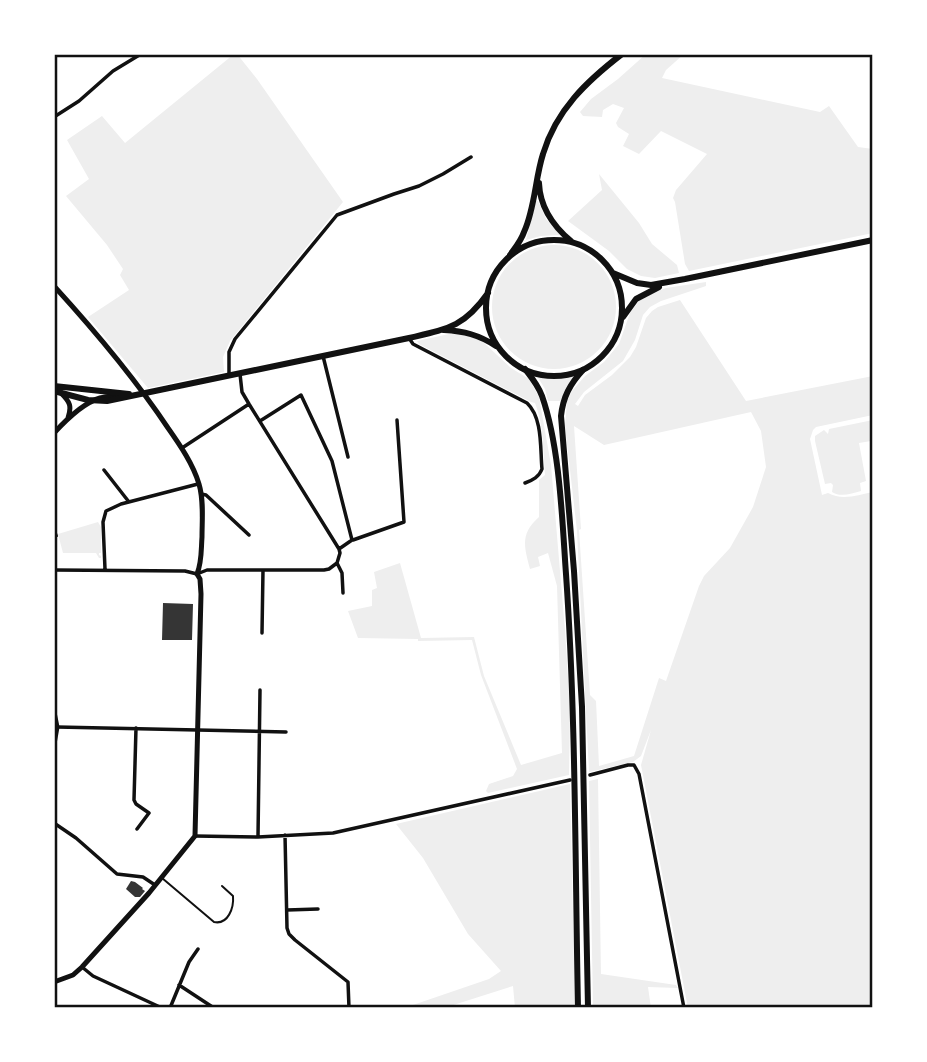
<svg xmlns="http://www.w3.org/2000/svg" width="927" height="1062" font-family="Poppins,sans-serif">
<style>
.green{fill:#eee;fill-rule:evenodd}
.building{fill:#353535}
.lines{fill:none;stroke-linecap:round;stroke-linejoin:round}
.path{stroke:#111;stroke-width:2}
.service{stroke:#111;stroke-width:2}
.minor{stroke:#111;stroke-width:3.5}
.tertiary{stroke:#111;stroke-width:5}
.primary{stroke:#111;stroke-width:6}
.trunk{stroke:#111;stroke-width:6}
.neatline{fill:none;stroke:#111;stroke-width:2.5}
</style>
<rect width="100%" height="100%" fill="#fff"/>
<path class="green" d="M234 54H237L257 79 343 202 230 341 223 357 224 372 148 388 88 317 129 290 120 275 123 269 107 245 66 196 89 179 67 140 102 116 125 143Z
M646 54H684L666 70 662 78 820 112 829 106 858 147 873 149V233L689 271 685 264 675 202 673 198 676 190 707 154 661 131 639 154 623 146 629 134 618 127 616 123 624 108 613 104 603 110 602 117 583 116 580 112 591 99 618 79Z
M599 174 639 223 652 244 677 265 679 273 655 278 641 276 627 269 609 251 568 221 602 190Z
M536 201H538L546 219 560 235 541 236 526 240Z
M492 307a62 62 0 1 1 124 0a62 62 0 1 1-124 0Z
M706 282V286L661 301 650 307 643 315 635 340 623 361 584 392 575 404 578 406 585 395 612 375 630 357 636 347 646 318 652 311 658 307 680 300 746 401 873 376V415L816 427 813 430 810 439 822 495 828 493C842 501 858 495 873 492V1008H688L641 765 651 730 641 756 633 762 589 772 577 531 565 426 567 401 572 391 585 376 604 362 619 344 630 313 639 301 651 293 666 288ZM751 412 761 431 766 467 753 507 730 548 704 576 699 586 666 681 659 678 634 756 599 766 596 701 590 695 579 530 581 529 574 426 604 445Z
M449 334H460L471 336 483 342 511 368 529 379 539 397 551 465 565 630 570 710 569 775 488 793 486 791 489 784 513 776 517 769 481 675 472 640 418 641V639L358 638 348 611 372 606V590L377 588 374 572 400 563 421 638 474 637 484 676 521 765 562 753 557 586 548 553 538 557 540 566 530 569C524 546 520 534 539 517V480L545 475C543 451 544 426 535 403L531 402 419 344 417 341Z
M573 375 574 377 567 388 561 401H548L545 389 537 376 554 377Z
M873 420V449L871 441 859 443 866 481 860 483 861 491C852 493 841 498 832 492L833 485 831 483 825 484 815 441V436L824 430 828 434 829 429Z
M98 522 101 527V553H99V555L101 556V558H99L96 553H63L58 534Z
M598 779 601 974 676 985 678 988 648 987 651 1008H593L589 781Z
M570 784 575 1008H515L513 986 444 1008H410V1006L489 979 501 971 468 934 423 858 396 824Z"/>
<path class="building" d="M163 603 193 604 192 640H162Z
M131 881 135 882 143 888 142 889 145 891 140 897H135L126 889Z"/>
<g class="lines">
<path class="path" d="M54 533H56L57 536H54"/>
<path class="service" d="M162 878 214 922C228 925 234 908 233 896L222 886"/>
<path class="minor" d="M54 117 79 101 113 71 141 54
M409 338 413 344 527 403C543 418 540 449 542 469 539 477 533 480 525 483
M323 356 348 457
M229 374V352L235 339 337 215 394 194 419 186 443 174 471 157
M240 374 242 392 249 404 339 549 340 553 337 563 342 573 343 593
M260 421 301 395 332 461 352 540 339 549
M182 448 249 404
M104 470 129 502
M201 494 206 495 249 535
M353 540 404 522 397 420
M105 569 103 522 106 511 121 504 198 484
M54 570 185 571 197 574 207 570H324L329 569 337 563
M262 633 263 570
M57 727 286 732
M136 728 134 800 136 804 149 813 137 829
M590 775 628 765H634L639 774 684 1008
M54 823 76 838 117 874 143 877 155 885
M285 835 287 928 289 934 295 940 348 982 349 1008
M195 836 258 837 333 833 570 780
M258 837 260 690
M287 910 318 909
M82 967 93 976 162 1008
M179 985 214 1008
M170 1008 189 962 198 949"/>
<path class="tertiary" d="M54 286C95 331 134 377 168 428 180 445 193 464 199 484 204 501 202 520 202 537 201 550 202 562 197 574L200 579 201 594 195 836 149 893 82 967 73 975 54 982
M61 393C70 402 72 406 68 418
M54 433C65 421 83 403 100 398 107 396 115 396 123 395
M54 712 57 727 54 744"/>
<path class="primary" d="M539 183C540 208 553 226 571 241
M486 308a68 68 0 1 1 136 0a68 68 0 1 1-136 0Z
M510 255C515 248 521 241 524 232 535 208 535 179 543 154 556 110 587 81 622 54
M613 273 637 283 651 285 685 279 873 240
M623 317 636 299 659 287
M444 330C464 331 479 335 496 346
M54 386 129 394
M54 391 88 400 107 401 409 338C448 329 464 327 488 293"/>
<path class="trunk" d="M525 369C532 378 538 385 542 396 560 448 562 518 566 574 576 718 575 863 578 1008
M583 370C570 384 563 397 561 416L574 571 582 707 588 1008"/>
</g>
<rect width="927" height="1062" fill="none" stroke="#ffffff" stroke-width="112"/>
<rect x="56" y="56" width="815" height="950" class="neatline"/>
</svg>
